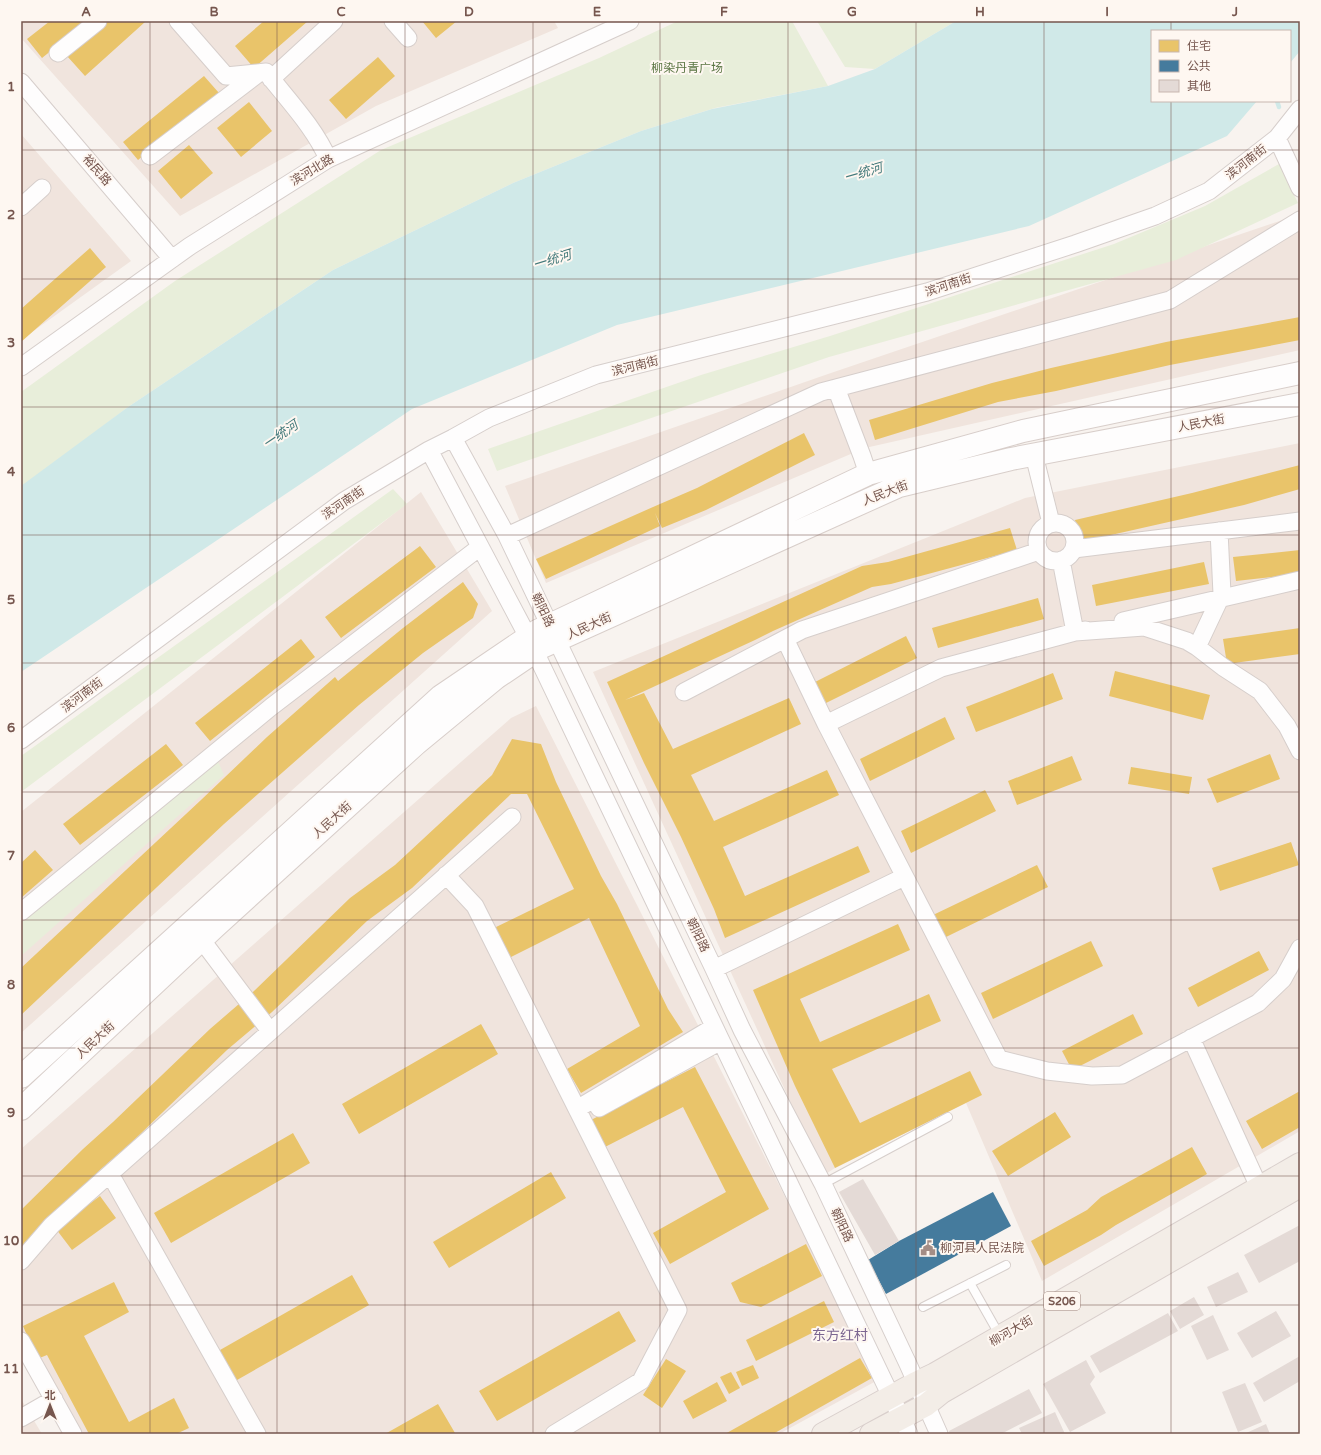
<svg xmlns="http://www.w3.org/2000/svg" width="1321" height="1455" font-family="'Varela Round','Noto Sans SC',sans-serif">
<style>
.residential{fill:#f0e4dd}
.green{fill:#e8eeda}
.water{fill:#d0e9e8}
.homes{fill:#e9c46a}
.public{fill:#457b9d}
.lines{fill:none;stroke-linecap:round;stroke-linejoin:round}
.stream{stroke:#d0e9e8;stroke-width:4.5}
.building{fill:#e4dad6}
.lane-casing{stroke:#d6cecb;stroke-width:10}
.street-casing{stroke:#d6cecb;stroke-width:19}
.secondary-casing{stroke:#d8ceca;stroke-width:24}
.primary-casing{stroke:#d9cfcc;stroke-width:24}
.lane{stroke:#fefdfd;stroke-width:8}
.street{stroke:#fefdfd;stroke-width:17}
.secondary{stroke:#fefdfd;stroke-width:22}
.primary{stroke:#f3ede7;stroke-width:22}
.grid{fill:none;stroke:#76564e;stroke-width:1;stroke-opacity:0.55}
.labels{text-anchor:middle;stroke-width:4;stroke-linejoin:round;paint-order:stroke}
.shield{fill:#fef7f1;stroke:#9f867f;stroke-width:1}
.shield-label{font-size:11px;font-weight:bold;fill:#76564e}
.park-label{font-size:12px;fill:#5a7543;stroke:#fef7f1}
.street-label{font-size:12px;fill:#76564e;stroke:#fef7f1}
.poi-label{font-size:12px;fill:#76564e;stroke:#fef7f1;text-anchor:start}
.water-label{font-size:13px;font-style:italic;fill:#42797a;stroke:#fef7f1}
.quarter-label{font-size:14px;fill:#7c6691;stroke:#fef7f1}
.neatline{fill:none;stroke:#76564e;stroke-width:1.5}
.grid-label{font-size:13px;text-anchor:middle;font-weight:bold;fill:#76564e}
</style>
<rect width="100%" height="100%" fill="#f8f3ef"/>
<path class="residential" d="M21 21H554L558 28 376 106 180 216 21 38Z
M21 134 131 261 21 340Z
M1300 214V350L865 448 546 583 505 486 828 374Z
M1300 443V1131L1042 1281 966 1103 835 1168 824 1175 593 672 1025 498Z
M421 492 492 611 21 1033V812Z
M536 706 878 1380 779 1434H73L21 1341V1149L511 718Z
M21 1399 42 1434H21Z"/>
<path class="green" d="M678 21H792L828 86 715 108 641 131 513 183 333 270 128 407 21 489V392L175 281 381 150 599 58Z
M817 21H956L875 69 845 67Z
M1279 164 1298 203 1176 260 829 357 497 471 488 449 701 375 830 336 1114 244 1205 206Z
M393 489 407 504 21 792V756Z
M217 759 224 775 21 956V918Z"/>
<path class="water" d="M956 21H1300V51L1290 63V31H1152V101H1257L1227 136 1029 226 617 325 412 409 21 672V486L128 407 333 270 513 183 641 131 712 109 828 86 875 69Z"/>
<path class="homes" d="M50 21H88L42 58 27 39Z
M106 21H144L145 22 85 76 67 56Z
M264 21H308L254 68 235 46Z
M422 21H457L436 38Z
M378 57 395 76 346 119 329 100Z
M204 76 219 93 138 160 123 142Z
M249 102 272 131 241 157 217 128Z
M189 145 213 173 181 199 158 171Z
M90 248 106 267 21 342V309Z
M1300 317V340L1170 365 1056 391 998 402 875 440 869 420 992 383 1051 368 1166 342Z
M804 433 815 455 706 510 662 528 655 513 660 526 546 579 536 559 653 507 697 488Z
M1300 465V489L1244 505 1080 542 1075 520 1192 493Z
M1010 528 1017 550 891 584 872 587 773 631 755 640 625 700 644 693 673 749 789 698 801 724 691 775 714 821 827 770 839 795 723 847 745 896 858 846 870 872 725 938 714 909 681 837 644 763 607 682 862 566 888 562Z
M420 546 436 567 341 638 325 617Z
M1300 550V574L1236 581 1233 557Z
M1204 562 1209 584 1096 606 1092 585Z
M463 582 478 604 473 618 423 653 359 705 224 824 21 1015V968L201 800 267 737 335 677 338 681 403 628Z
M1038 598 1044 619 938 648 932 628Z
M1300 628V654L1227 664 1223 639Z
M906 636 917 658 826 703 815 682Z
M301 639 315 657 210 741 195 723Z
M1115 671 1210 695 1203 720 1109 696Z
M1053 673 1063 699 976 732 966 707Z
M945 717 955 739 870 781 860 759Z
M512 739 541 744 556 782 601 876 617 904 668 1009 683 1032 581 1093 567 1069 640 1026 589 918 509 958 494 928 574 889 527 794H511L412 888 367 921 272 1012 227 1050 131 1143 101 1169 21 1248V1210L83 1149 113 1122 210 1029 254 991 350 898 395 865 492 775Z
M166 744 183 765 80 845 63 824Z
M1270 754 1280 779 1217 803 1207 779Z
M1072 756 1082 780 1017 805 1008 781Z
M1131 767 1192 777 1189 794 1128 784Z
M985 790 996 811 911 853 901 831Z
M1291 842 1299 865 1220 891 1212 868Z
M35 850 53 870 21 898V863Z
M1037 865 1048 887 944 938 933 915Z
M898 924 910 950 800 999 820 1042 929 994 941 1021 832 1069 860 1123 970 1071 982 1095 835 1168 795 1086 753 990Z
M1091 941 1103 966 993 1019 981 993Z
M1259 951 1269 970 1198 1007 1188 988Z
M1133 1014 1143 1034 1072 1070 1062 1051Z
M481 1024 498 1054 359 1134 342 1104Z
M695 1067 769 1209 670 1264 653 1233 726 1192 683 1107 605 1147 591 1120Z
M1300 1091V1127L1262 1149 1246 1121Z
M1055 1112 1071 1137 1008 1176 992 1151Z
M293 1133 310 1163 171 1243 154 1213Z
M1192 1147 1207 1174 1116 1225 1101 1235 1044 1266 1031 1241 1087 1210 1101 1197Z
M551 1172 566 1198 449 1268 433 1242Z
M100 1196 116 1218 72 1250 56 1229Z
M806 1244 822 1276 761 1307 740 1302 731 1283Z
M352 1275 369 1305 230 1384 213 1354Z
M114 1282 129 1312 84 1336 129 1422 174 1398 189 1428 176 1434H89L47 1355 37 1359 23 1326Z
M824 1301 834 1322 756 1361 746 1340Z
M619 1311 636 1341 497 1421 479 1391Z
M860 1358 872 1378 773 1434H725Z
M666 1359 686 1371 662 1408 643 1395Z
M753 1365 759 1378 742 1386 736 1372Z
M731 1372 740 1388 729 1394 720 1377Z
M717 1382 727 1401 693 1419 683 1401Z
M438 1404 455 1433 454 1434H385Z"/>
<path class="public" d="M993 1192 1011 1226 886 1294 868 1260 899 1241Z"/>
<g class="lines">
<path class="stream" d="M1277 101 1279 107"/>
</g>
<path class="building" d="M863 1179 899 1241 875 1255 839 1192Z
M1300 1225V1261L1259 1283 1244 1255Z
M1238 1272 1248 1292 1216 1307 1207 1287Z
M1194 1297 1204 1315 1180 1329 1170 1311Z
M1276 1311 1291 1336 1252 1358 1237 1333Z
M1168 1313 1178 1331 1100 1373 1090 1356Z
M1213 1315 1229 1350 1207 1360 1191 1326Z
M1300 1356V1381L1264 1402 1253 1383Z
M1086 1360 1095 1377 1090 1384 1106 1413 1070 1432 1043 1384Z
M1245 1383 1262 1422 1238 1432 1222 1392Z
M1029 1389 1042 1413 1001 1434H950L949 1431Z
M1055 1412 1065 1434H1022L1019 1428Z
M1266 1424 1270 1434H1244Z"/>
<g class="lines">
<g class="lane-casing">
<path id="lane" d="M823 1184 948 1117
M970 1283 1000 1336
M923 1307 1006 1265"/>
</g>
<g class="street-casing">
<path id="street" d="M178 21 226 76 266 72C287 99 315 128 328 159
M393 21 408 38
M58 53 98 21
M271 79 334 21
M21 82 172 259
M1277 138 1300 188
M150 156 259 73
M21 207 42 188
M21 367 190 246 328 159 630 21
M836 388 862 456 868 474
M453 438 507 536 714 969 742 1030 823 1184 908 1364 939 1434
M429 450 528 637 909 1434
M1034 455 1051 523
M1037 542a19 19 0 1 1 38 0a19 19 0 1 1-38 0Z
M507 536 821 392 1170 300 1300 220
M1074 549 1300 521
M1061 560 1075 632 1085 630
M1123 621 1300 580
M785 639 826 724 999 1059 1047 1071 1092 1076 1122 1075 1258 1003 1283 979 1300 948
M1197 647 1222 594 1219 531
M684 692 802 630 1039 551
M826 724 941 668 1075 632 1144 627 1187 641 1197 647 1223 667 1260 691 1287 726 1300 751
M21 740 344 501 429 450 453 438 489 418 596 375 927 292 1075 244 1155 216 1209 191 1277 138 1300 109
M446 875 475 906 678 1310 641 1381 554 1434
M21 912 271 707 480 547
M201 939 270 1031
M714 969 904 877
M1191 1038 1259 1187
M599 1108 721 1041
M577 1109 714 1027
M110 1174 257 1434
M21 1261 52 1225 512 817
M21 1341 73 1434
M21 1418 54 1399"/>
</g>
<g class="secondary-casing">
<path id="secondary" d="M21 1077 441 696 537 631 868 474 1023 431 1300 373
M21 1109 215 927 416 744 496 678 542 647 899 486 1011 459 1300 404"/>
</g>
<g class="primary-casing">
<path id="primary" d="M823 1434 916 1383 935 1374 1300 1164
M871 1434 926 1405 942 1392 1300 1186"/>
</g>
<use href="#lane" class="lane"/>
<use href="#street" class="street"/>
<use href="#secondary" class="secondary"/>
<use href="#primary" class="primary"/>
</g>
<path class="grid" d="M150 21V1434M277 21V1434M405 21V1434M533 21V1434M660 21V1434M788 21V1434M916 21V1434M1044 21V1434M1171 21V31M1171 101V1434M21 150H1300M21 279H1300M21 407H1300M21 535H1300M21 663H1300M21 792H1300M21 920H1300M21 1048H1300M21 1176H1300M21 1305H1300"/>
<defs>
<g id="civic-bare" transform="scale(1.2)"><path d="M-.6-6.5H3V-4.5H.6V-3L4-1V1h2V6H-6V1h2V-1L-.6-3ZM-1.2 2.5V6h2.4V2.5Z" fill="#a48d86" stroke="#fef7f1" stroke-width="2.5" paint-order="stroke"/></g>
</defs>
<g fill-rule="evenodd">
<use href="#civic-bare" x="928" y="1248"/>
</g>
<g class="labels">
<rect class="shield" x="1044" y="1292" width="36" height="18" rx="3"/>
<g class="shield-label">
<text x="1062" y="1305">S206</text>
</g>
<g class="park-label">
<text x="687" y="72">柳染丹青广场</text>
</g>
<g class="street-label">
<text transform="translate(1246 162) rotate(-38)" y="4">滨河南街</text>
<text transform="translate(97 170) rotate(49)" y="4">裕民路</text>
<text transform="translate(312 170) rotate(-31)" y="4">滨河北路</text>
<text transform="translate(948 285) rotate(-18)" y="4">滨河南街</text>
<text transform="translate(635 366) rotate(-14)" y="4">滨河南街</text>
<text transform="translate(1201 423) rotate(-11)" y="4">人民大街</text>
<text transform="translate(885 493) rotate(-21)" y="4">人民大街</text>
<text transform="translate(343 503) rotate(-34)" y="4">滨河南街</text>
<text transform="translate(543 610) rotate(64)" y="4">朝阳路</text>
<text transform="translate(589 626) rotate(-24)" y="4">人民大街</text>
<text transform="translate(82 695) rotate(-37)" y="4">滨河南街</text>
<text transform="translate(332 820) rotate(-42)" y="4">人民大街</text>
<text transform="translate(698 935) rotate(64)" y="4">朝阳路</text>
<text transform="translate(95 1040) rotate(-43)" y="4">人民大街</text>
<text transform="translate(842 1225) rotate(65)" y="4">朝阳路</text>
<text transform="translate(1011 1331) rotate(-30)" y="4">柳河大街</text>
</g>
<g class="poi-label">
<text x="940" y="1252">柳河县人民法院</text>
</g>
<g class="water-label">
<text transform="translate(863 172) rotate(-16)" y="5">一统河</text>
<text transform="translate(552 259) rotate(-17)" y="5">一统河</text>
<text transform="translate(280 434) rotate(-34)" y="5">一统河</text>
</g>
<g class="quarter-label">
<text x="840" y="1340">东方红村</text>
</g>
</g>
<rect width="1321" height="1455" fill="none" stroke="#fef7f1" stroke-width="44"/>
<rect x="1151" y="30" width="140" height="72" fill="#fef7f1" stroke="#c8b7b0"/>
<rect x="1159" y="40" width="20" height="12" fill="#e9c46a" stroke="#c8b7b0"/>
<text x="1187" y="50" font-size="12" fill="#76564e">住宅</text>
<rect x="1159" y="60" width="20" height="12" fill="#457b9d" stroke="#c8b7b0"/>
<text x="1187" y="70" font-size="12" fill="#76564e">公共</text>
<rect x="1159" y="80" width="20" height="12" fill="#e4dad6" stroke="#c8b7b0"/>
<text x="1187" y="90" font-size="12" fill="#76564e">其他</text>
<g transform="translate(50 1405)" stroke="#fef7f1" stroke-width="3" paint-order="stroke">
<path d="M0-3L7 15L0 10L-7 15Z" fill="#76564e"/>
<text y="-6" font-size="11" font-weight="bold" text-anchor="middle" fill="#76564e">北</text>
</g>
<rect x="22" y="22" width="1277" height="1411" class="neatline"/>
<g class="grid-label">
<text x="86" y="16">A</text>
<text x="214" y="16">B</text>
<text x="341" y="16">C</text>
<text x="469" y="16">D</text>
<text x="597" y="16">E</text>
<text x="724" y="16">F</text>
<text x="852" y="16">G</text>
<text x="980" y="16">H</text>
<text x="1107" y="16">I</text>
<text x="1235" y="16">J</text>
<text x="11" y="91">1</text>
<text x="11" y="219">2</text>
<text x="11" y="347">3</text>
<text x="11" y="476">4</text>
<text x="11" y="604">5</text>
<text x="11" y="732">6</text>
<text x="11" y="860">7</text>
<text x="11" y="989">8</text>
<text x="11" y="1117">9</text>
<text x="11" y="1245">10</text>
<text x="11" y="1373">11</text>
</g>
</svg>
